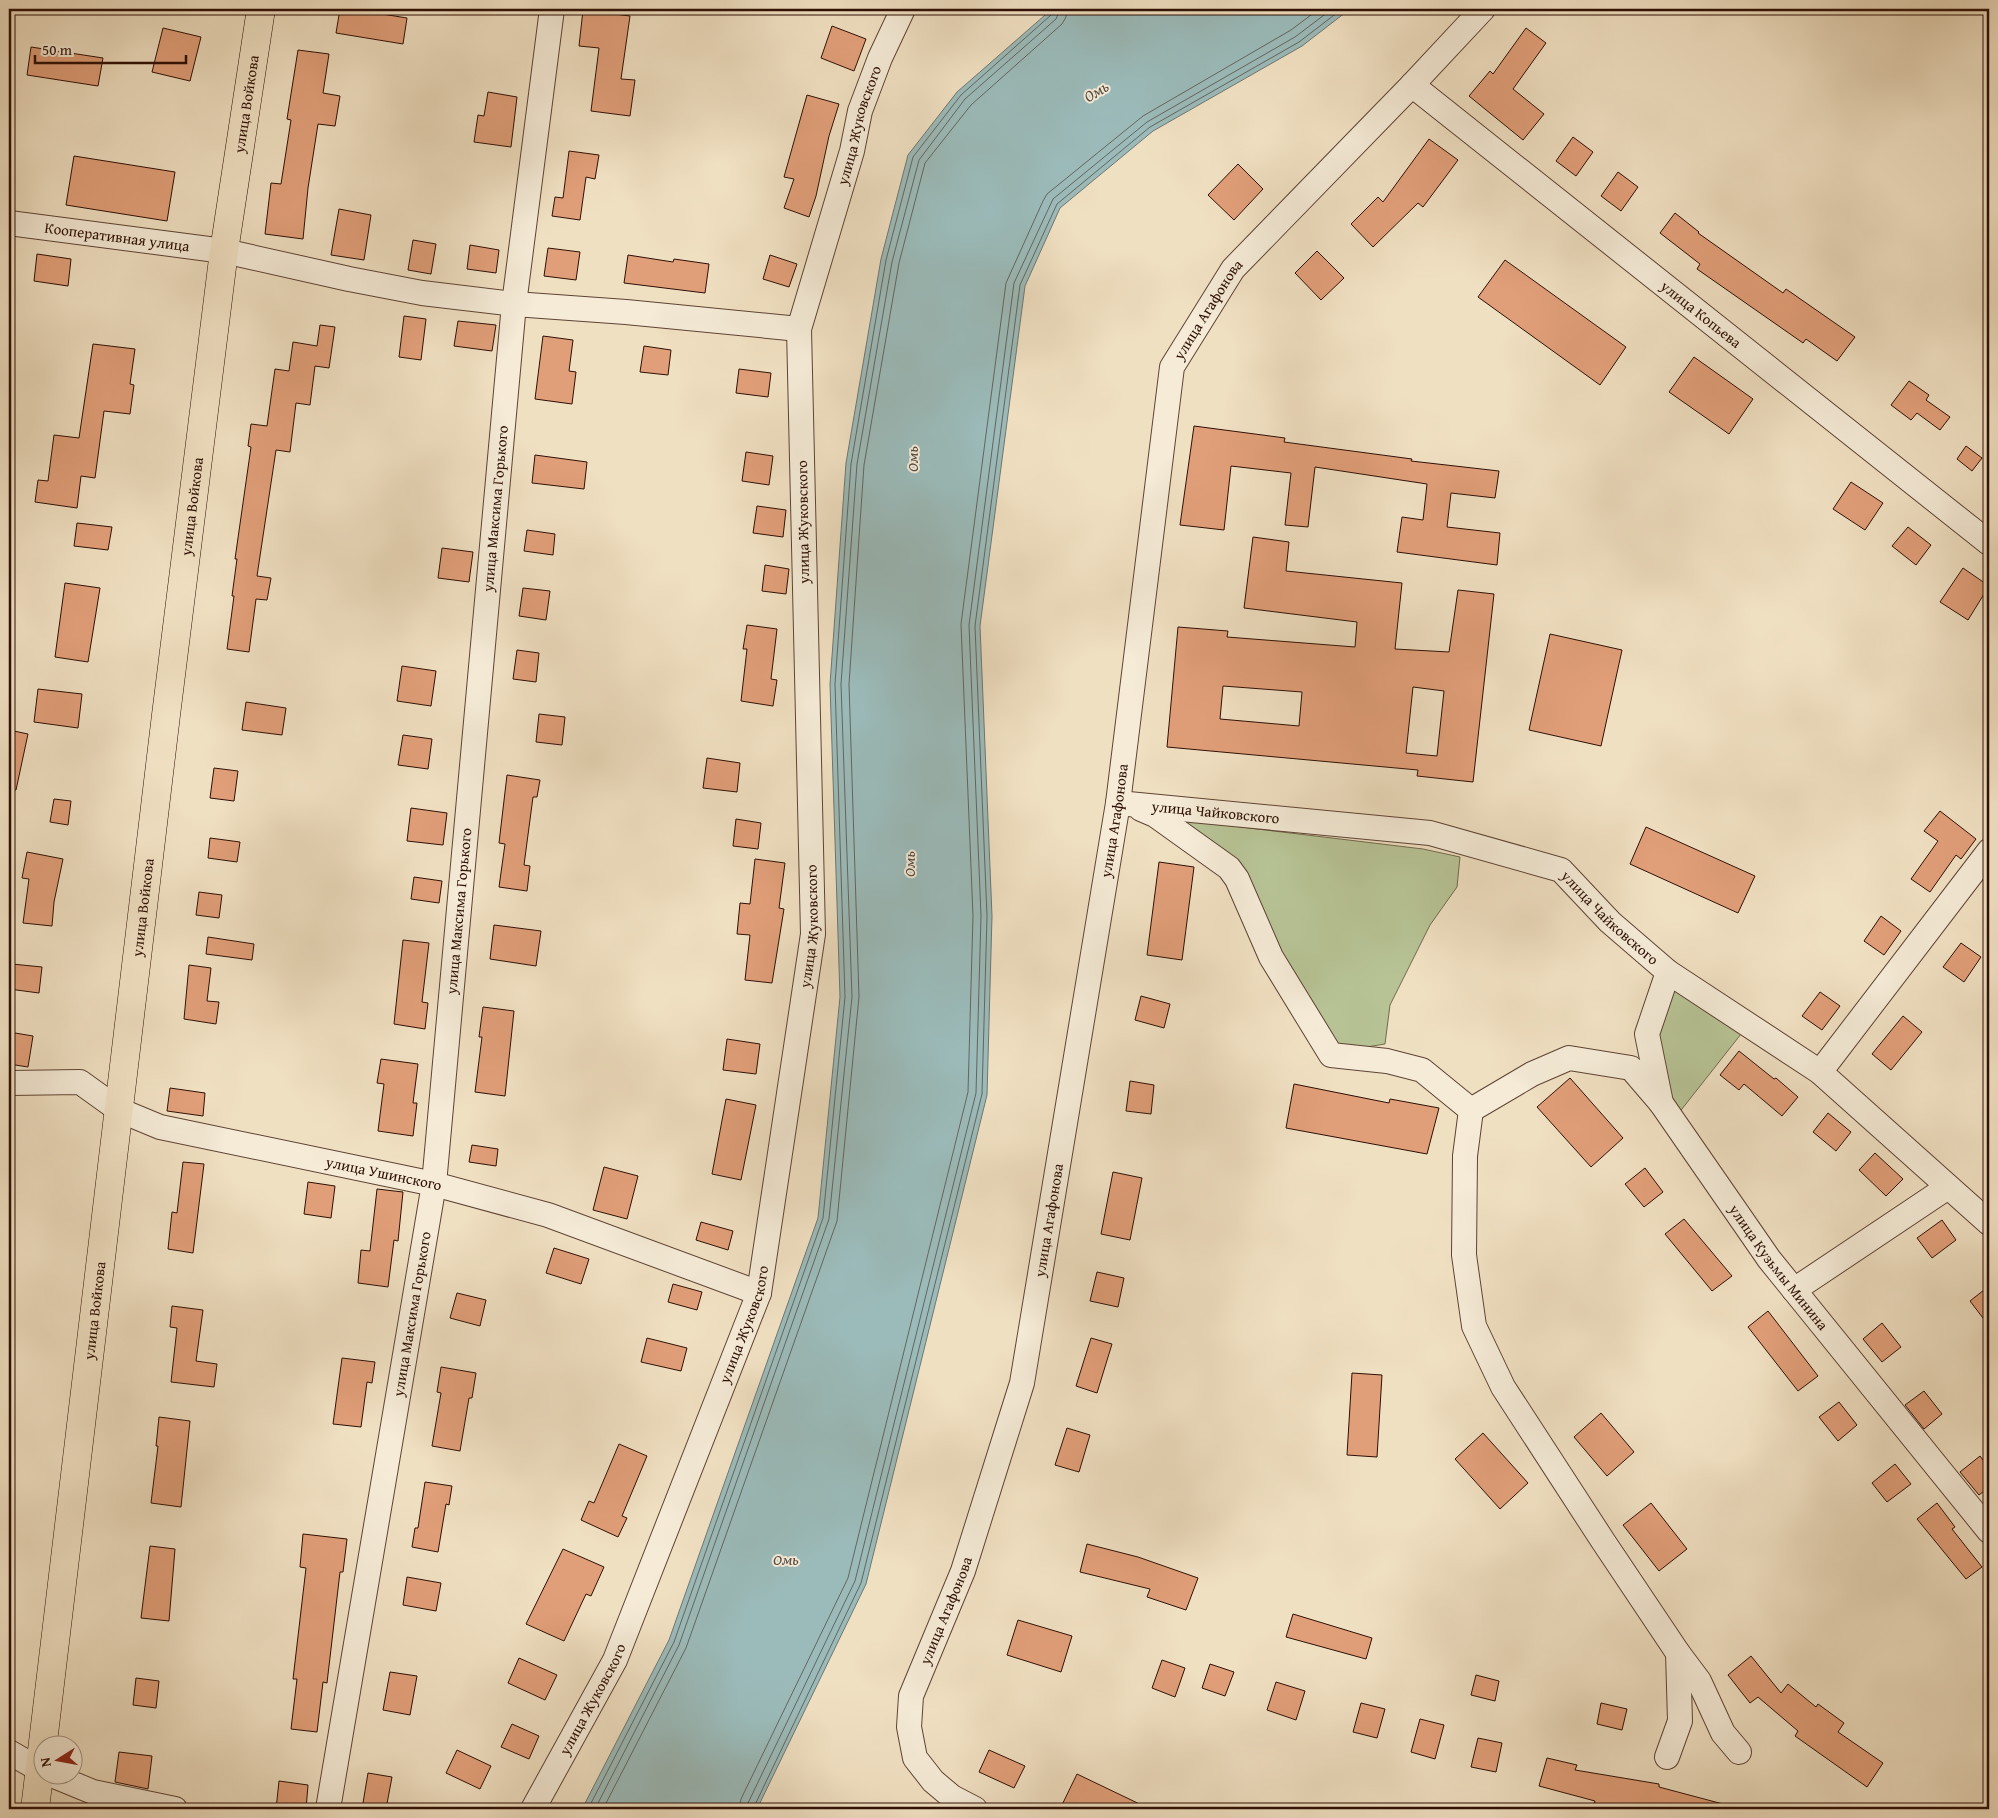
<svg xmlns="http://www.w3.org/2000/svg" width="1998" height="1818" font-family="'Gentium Book Plus',serif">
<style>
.green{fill:#b7c395;stroke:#72694c}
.water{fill:#9bbbba;stroke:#6f7671}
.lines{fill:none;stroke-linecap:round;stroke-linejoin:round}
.shore{stroke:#64655f;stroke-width:1}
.building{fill:#e19f79;stroke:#2d0f04;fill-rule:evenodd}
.minor-casing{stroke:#5e4334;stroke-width:26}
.major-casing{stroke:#2d0f04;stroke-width:29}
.minor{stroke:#f5ebd7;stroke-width:24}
.major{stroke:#f0e0c2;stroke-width:28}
.labels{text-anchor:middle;stroke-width:4;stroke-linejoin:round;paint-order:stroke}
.street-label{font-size:15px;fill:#2d0f04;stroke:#f5ebd7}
.water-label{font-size:16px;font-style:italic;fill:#544b44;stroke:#f5ebd7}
</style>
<rect width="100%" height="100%" fill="#f0e0c2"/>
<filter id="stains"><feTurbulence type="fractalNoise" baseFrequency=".004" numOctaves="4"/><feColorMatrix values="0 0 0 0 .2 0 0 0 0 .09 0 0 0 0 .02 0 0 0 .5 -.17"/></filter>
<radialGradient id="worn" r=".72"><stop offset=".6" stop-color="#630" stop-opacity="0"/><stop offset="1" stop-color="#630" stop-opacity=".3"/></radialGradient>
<path class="green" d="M1166 818 1423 849 1460 857 1457 887 1430 925 1390 1005 1385 1044 1336 1052 1272 947 1239 872Z
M1670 976 1745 1029 1678 1114 1665 1099 1651 1034Z"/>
<path class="water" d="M1052 9H1350L1302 46 1153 131 1060 208 1025 286 980 626 992 916 987 1095 866 1584 757 1809H582L669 1640 818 1218 840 997 830 684 846 463 881 259 908 155 957 92Z"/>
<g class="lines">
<path class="shore" d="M588 1809 674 1642 823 1218 845 997 835 684 851 464 886 260 913 157 961 95 1051 15 1054 9
M595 1809 679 1645 829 1219 852 997 841 684 857 464 892 262 919 160 965 99 1056 19 1060 9
M603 1809 686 1648 837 1221 859 997 849 684 864 465 899 263 925 163 971 105 1062 24 1066 17 1067 9
M739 1809 741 1799 848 1578 968 1092 973 916 961 624 1006 283 1043 201 1047 194 1143 116 1291 30 1319 9
M747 1809 748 1803 855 1581 976 1093 981 916 969 625 1014 283 1053 199 1147 122 1295 37 1332 9
M753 1809 861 1583 982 1094 987 916 975 626 1020 285 1057 204 1150 127 1299 42 1342 9"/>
</g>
<path class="building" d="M340 9H351L407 18 403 44 336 33Z
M583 10 630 16 621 79 635 80 630 116 591 111 599 48 579 46Z
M832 26 866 39 854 71 821 58Z
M163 28 201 37 190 81 152 72Z
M1526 28 1546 43 1513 89 1544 114 1523 140 1469 96 1490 71 1493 74Z
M31 47 103 58 98 86 27 75Z
M298 50 329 54 323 93 340 96 335 126 318 124 308 188 303 239 265 234 271 183 281 184 291 120 287 119Z
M488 92 517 97 511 147 474 142 478 115 484 116Z
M807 95 839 104 829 136 816 196 809 217 784 208 794 179 784 177Z
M1573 137 1593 152 1576 176 1556 161Z
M1429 139 1458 160 1423 207 1418 203 1373 247 1351 224 1378 197 1383 202Z
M569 151 599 155 595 179 586 177 580 220 552 216 555 197 563 198Z
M74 156 175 172 167 221 66 205Z
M1238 164 1263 189 1234 220 1208 195Z
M1618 172 1638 187 1621 211 1601 196Z
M339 209 371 215 364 260 331 255Z
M1675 213 1699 232 1698 233 1783 293 1786 289 1855 337 1837 361 1806 339 1803 343 1697 269 1700 264 1660 233Z
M413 240 436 244 431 274 408 270Z
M470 245 499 250 496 273 467 269Z
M548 248 580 252 576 280 544 276Z
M1317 251 1344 278 1321 300 1295 273Z
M37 254 71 259 68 286 34 281Z
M628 255 673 262 674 259 709 264 705 293 624 283Z
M770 255 797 264 789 287 763 279Z
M1505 260 1626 347 1600 385 1478 297Z
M404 316 426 319 421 360 399 357Z
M458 321 496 325 492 351 454 346Z
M320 325 335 327 329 368 315 366 310 405 296 403 290 452 276 450 257 576 271 578 267 600 256 599 249 652 227 649 234 596H232L237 559H235L251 447 248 446 251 424 267 426 275 369 289 371 293 342 317 346Z
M543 336 573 340 569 371 576 372 572 404 535 399Z
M93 344 135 349 130 384 134 385 130 414 104 411 95 478 81 476 77 508 35 502 38 480 48 481 54 435 79 438Z
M644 346 671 350 668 375 640 372Z
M1694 357 1753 399 1729 434 1669 392Z
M739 369 771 373 768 397 736 393Z
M1909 381 1929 395 1926 400 1950 417 1940 430 1917 413 1911 420 1891 405Z
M1194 426 1285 438 1284 442 1412 459 1411 461 1499 471 1495 498 1451 493 1447 527 1500 533 1497 565 1397 552 1402 517 1423 520 1427 484 1315 467 1308 527 1285 525 1291 473 1231 466 1224 530 1180 525Z
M1966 446 1982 458 1972 471 1957 459Z
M746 452 773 456 769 485 742 481Z
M535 455 587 462 584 489 532 483Z
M1851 482 1883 503 1865 530 1833 509Z
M757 506 786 510 783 537 753 533Z
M77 523 112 527 108 550 74 546Z
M1908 527 1931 545 1916 565 1892 546Z
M527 530 555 534 553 555 524 551Z
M1253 537 1289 542 1286 571 1402 583 1395 649 1449 652 1458 590 1494 594 1473 782 1417 776 1418 770 1167 747 1178 627 1228 631 1227 637 1355 647 1357 622 1244 608ZM1223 686 1302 692 1299 726 1220 719ZM1413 687 1444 691 1437 756 1406 753Z
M442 548 473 552 469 582 438 578Z
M765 565 789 569 786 594 762 591Z
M1963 568 1989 586 1968 620 1940 602Z
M65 583 100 588 88 662 55 657Z
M523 588 550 591 546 620 519 616Z
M747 625 777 629 771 679 777 680 773 706 741 701 747 649H743Z
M1550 634 1622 650 1601 746 1529 730Z
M517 650 539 653 536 682 513 679Z
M402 666 436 671 431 706 397 701Z
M38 689 82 694 78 728 34 722Z
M246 702 286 708 282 735 242 730Z
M539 714 565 717 562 745 536 742Z
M9 730 28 734 16 790 9 789Z
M403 735 432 739 428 769 398 765Z
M707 758 740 763 737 792 703 788Z
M214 768 238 771 234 801 210 798Z
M507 775 540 780 537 797H533L524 865 530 866 527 891 499 887 505 844 499 843Z
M54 799 71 801 68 825 50 822Z
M411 808 447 813 443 845 407 841Z
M1940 811 1976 839 1961 859 1956 855 1930 892 1911 879 1938 841 1924 831Z
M736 819 761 823 758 849 733 846Z
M1646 827 1755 876 1738 913 1630 864Z
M210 838 240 842 237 862 208 858Z
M27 852 63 859 54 902 52 926 23 923 29 879 22 878Z
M755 859 785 863 779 908 784 909 772 983 745 980 750 935 737 934 740 903 750 904Z
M1159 862 1194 867 1182 960 1147 955Z
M414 877 442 881 439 903 411 899Z
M199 892 222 895 219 918 196 915Z
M1881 916 1901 931 1884 955 1864 941Z
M494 925 541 931 536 966 490 959Z
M208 937 254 944 252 960 206 954Z
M403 940 429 943 422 1002 428 1003 425 1029 394 1024Z
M1961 943 1981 957 1964 982 1943 967Z
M12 964 42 967 39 993 9 989Z
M189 965 211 968 207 1001 219 1002 216 1024 184 1019Z
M1820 992 1840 1006 1822 1030 1802 1016Z
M1141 996 1170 1004 1164 1028 1135 1020Z
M483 1007 514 1011 505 1096 475 1092 482 1037H479Z
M1903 1016 1922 1032 1891 1070 1872 1054Z
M9 1032 33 1036 28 1067 9 1064Z
M727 1039 760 1044 756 1074 723 1070Z
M1739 1051 1774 1079 1776 1078 1798 1097 1782 1116 1744 1084 1739 1090 1720 1075Z
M381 1059 418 1064 413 1103H417L413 1136 378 1131 384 1084 377 1083Z
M1570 1078 1623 1138 1591 1167 1537 1107Z
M1130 1081 1154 1085 1151 1114 1126 1111Z
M1294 1084 1389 1103 1390 1099 1439 1108 1427 1154 1286 1128Z
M170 1088 205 1093 203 1116 167 1111Z
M726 1099 756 1105 741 1180 712 1174Z
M1828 1113 1851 1132 1836 1151 1813 1132Z
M472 1145 498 1149 496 1166 469 1162Z
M1875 1153 1903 1179 1886 1196 1859 1170Z
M183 1162 204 1164 193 1253 168 1249 172 1212 177 1213Z
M604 1167 638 1176 627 1219 593 1210Z
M1645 1168 1663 1192 1644 1207 1625 1184Z
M1113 1172 1142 1178 1130 1240 1101 1234Z
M308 1182 335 1186 331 1218 304 1214Z
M377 1189 403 1192 398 1241 394 1240 388 1287 358 1283 361 1250 370 1251Z
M1684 1219 1732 1276 1712 1291 1665 1234Z
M1942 1220 1956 1240 1932 1258 1917 1238Z
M701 1222 733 1231 728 1250 696 1240Z
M554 1248 589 1259 581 1284 546 1273Z
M1097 1272 1124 1278 1118 1307 1090 1301Z
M673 1284 702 1292 697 1310 668 1302Z
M1989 1286V1326L1970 1301Z
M457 1293 486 1300 480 1326 450 1318Z
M172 1306 203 1310 196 1361 217 1364 214 1387 171 1382 177 1328 170 1327Z
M1768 1311 1818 1376 1798 1391 1748 1327Z
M1882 1323 1901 1347 1882 1362 1863 1339Z
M647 1338 687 1348 681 1371 641 1362Z
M1091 1338 1112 1344 1097 1393 1076 1386Z
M342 1358 375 1362 372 1383 367 1382 361 1427 333 1424Z
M441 1367 476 1373 472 1398H469L460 1451 432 1446 441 1393 437 1392Z
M1352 1373 1382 1375 1377 1457 1347 1455Z
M1924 1391 1942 1414 1924 1429 1905 1405Z
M1839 1402 1857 1425 1838 1441 1819 1417Z
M1601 1413 1634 1452 1607 1476 1574 1437Z
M159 1417 190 1421 181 1507 151 1503 158 1446H156Z
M1067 1428 1090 1435 1079 1472 1055 1465Z
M1483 1433 1528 1483 1500 1509 1455 1459Z
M619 1444 647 1456 622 1516 627 1518 618 1537 581 1520 589 1501 594 1503Z
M1980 1456 1989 1468V1487L1979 1495 1960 1472Z
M1895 1464 1911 1484 1887 1502 1872 1483Z
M425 1482 452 1486 449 1505 446 1504 438 1552 412 1547 415 1528H418Z
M1651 1503 1687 1549 1659 1571 1623 1525Z
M1937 1503 1955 1527 1952 1529 1982 1567 1966 1579 1917 1519Z
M303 1534 347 1539 343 1572H340L327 1683 323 1682 317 1732 291 1729 297 1679H293L306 1568 300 1567Z
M1087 1544 1138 1557 1198 1578 1186 1610 1147 1597 1150 1589 1080 1572Z
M150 1546 175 1549 169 1621 141 1618Z
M563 1549 604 1567 591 1596 586 1594 564 1641 526 1624Z
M407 1577 441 1583 436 1611 403 1605Z
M1293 1614 1372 1638 1366 1659 1286 1637Z
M1018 1620 1072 1636 1061 1672 1007 1655Z
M1751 1656 1781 1693 1788 1684 1816 1707 1818 1704 1844 1723 1838 1732 1883 1763 1867 1787 1795 1736 1798 1731 1758 1697 1750 1703 1728 1675Z
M519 1658 557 1675 545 1700 508 1683Z
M1162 1660 1185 1668 1175 1697 1152 1688Z
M1210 1664 1234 1672 1225 1696 1202 1688Z
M390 1672 417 1676 410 1715 383 1710Z
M1476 1675 1499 1681 1495 1701 1471 1695Z
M136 1678 159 1681 156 1708 133 1705Z
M1276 1682 1305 1691 1296 1720 1267 1710Z
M1361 1703 1385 1709 1377 1738 1353 1732Z
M1601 1703 1627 1709 1622 1730 1597 1724Z
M1420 1719 1444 1725 1435 1759 1411 1752Z
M512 1724 539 1736 529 1759 501 1747Z
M1478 1738 1502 1743 1496 1772 1471 1767Z
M457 1750 491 1766 480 1789 446 1773Z
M989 1750 1025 1766 1014 1788 979 1772Z
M119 1752 152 1756 148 1789 115 1782Z
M1547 1758 1577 1765 1575 1770 1659 1784V1787L1723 1804 1722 1809H1629L1594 1803 1595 1801 1539 1786Z
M368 1773 392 1777 386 1809H362Z
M1077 1774 1150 1809H1060Z
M279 1781 308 1785 306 1809H276Z"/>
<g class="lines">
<g class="minor-casing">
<g id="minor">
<path id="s1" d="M1412 85 1989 543"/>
<path id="s2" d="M9 223 224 251 349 279 422 293 514 304 626 312 799 329"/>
<path id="s3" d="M1118 803 1430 833 1561 870 1610 922 1668 972 1820 1072 1989 1223"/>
<path d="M1141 809 1155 815 1229 868 1237 879 1271 957 1331 1055 1387 1061 1422 1070 1471 1110"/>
<path id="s4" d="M1668 972 1647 1034 1661 1103 1769 1259 1989 1531"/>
<path d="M1820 1072 1989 851"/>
<path id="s5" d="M9 1083 80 1082 119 1110 160 1127 434 1184 548 1215 759 1293"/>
<path d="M1661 1103 1631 1068 1569 1058 1532 1074 1471 1110 1465 1156 1464 1255 1474 1326 1503 1387 1603 1541 1678 1653 1699 1681 1723 1733 1739 1752"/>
<path d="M1794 1290 1948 1187"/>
<path d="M9 1752 42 1771"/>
<path d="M1667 1757 1680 1721 1678 1653"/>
<path d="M54 1776 93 1792 175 1809"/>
<path id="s6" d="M328 1809 434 1184 514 304 552 9"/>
<path id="s7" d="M533 1809 615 1660 759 1293 813 934 799 329 852 151 860 111 880 58 903 9"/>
<path id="s8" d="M975 1809 952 1797 933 1781 915 1758 909 1727 911 1696 963 1571 1022 1383 1118 803 1172 367 1233 269 1412 85 1483 9"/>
</g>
</g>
<g class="major-casing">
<g id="major">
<path id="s9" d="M35 1809 166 715 224 251 261 9"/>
</g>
</g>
<use href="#minor" class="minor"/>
<use href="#major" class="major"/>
</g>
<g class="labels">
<g class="street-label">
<text dy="5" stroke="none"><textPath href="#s9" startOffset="1718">улица Войкова</textPath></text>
<text dy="5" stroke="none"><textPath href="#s7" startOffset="1745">улица Жуковского</textPath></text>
<text dy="5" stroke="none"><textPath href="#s2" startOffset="109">Кооперативная улица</textPath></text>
<text dy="5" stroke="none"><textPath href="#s8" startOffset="1570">улица Агафонова</textPath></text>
<text dy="5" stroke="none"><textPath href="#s1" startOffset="369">улица Копьева</textPath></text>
<text dy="5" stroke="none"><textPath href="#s9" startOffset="1312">улица Войкова</textPath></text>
<text dy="5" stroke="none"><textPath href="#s6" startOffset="1312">улица Максима Горького</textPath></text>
<text transform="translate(803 522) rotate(-91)" y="5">улица Жуковского</text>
<text dy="5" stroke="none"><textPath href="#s3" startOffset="98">улица Чайковского</textPath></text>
<text dy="5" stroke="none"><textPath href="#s8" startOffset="1045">улица Агафонова</textPath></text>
<text dy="5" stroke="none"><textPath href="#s9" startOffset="908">улица Войкова</textPath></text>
<text dy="5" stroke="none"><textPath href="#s6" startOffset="908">улица Максима Горького</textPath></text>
<text dy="5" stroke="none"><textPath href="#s3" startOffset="518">улица Чайковского</textPath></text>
<text dy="5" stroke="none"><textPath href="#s7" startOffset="935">улица Жуковского</textPath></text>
<text dy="5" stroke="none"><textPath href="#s5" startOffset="392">улица Ушинского</textPath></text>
<text dy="5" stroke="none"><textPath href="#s8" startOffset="640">улица Агафонова</textPath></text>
<text dy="5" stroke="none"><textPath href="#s4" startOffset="338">улица Кузьмы Минина</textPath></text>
<text dy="5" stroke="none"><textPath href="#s9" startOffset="502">улица Войкова</textPath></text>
<text dy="5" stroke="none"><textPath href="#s6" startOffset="502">улица Максима Горького</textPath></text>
<text dy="5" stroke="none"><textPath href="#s7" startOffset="530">улица Жуковского</textPath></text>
<text dy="5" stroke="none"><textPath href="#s8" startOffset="235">улица Агафонова</textPath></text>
<text dy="5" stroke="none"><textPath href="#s7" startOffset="125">улица Жуковского</textPath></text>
</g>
<g class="water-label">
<text transform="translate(1096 91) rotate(-31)" y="6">Омь</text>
<text transform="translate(912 459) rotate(-90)" y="6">Омь</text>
<text transform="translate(909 864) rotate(-90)" y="6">Омь</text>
<text x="786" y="1565">Омь</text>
</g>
</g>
<rect width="1998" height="1818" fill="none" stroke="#f0e0c2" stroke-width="30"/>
<rect x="10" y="10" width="1978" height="1798" fill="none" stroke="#2d0f04" stroke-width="2.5"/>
<rect x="15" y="15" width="1968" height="1788" fill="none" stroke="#2d0f04"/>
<g transform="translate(58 1760) rotate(259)"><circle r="24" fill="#f5ebd7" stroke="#a59383"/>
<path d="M0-4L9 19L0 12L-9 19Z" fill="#8f2418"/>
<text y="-8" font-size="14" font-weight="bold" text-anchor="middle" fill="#2d0f04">N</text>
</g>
<path d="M35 55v8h151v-8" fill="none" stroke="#2d0f04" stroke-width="2.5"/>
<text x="42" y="55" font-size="15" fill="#2d0f04" stroke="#f5ebd7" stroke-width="4" paint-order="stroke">50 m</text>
<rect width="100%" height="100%" filter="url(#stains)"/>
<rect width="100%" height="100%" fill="url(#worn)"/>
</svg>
